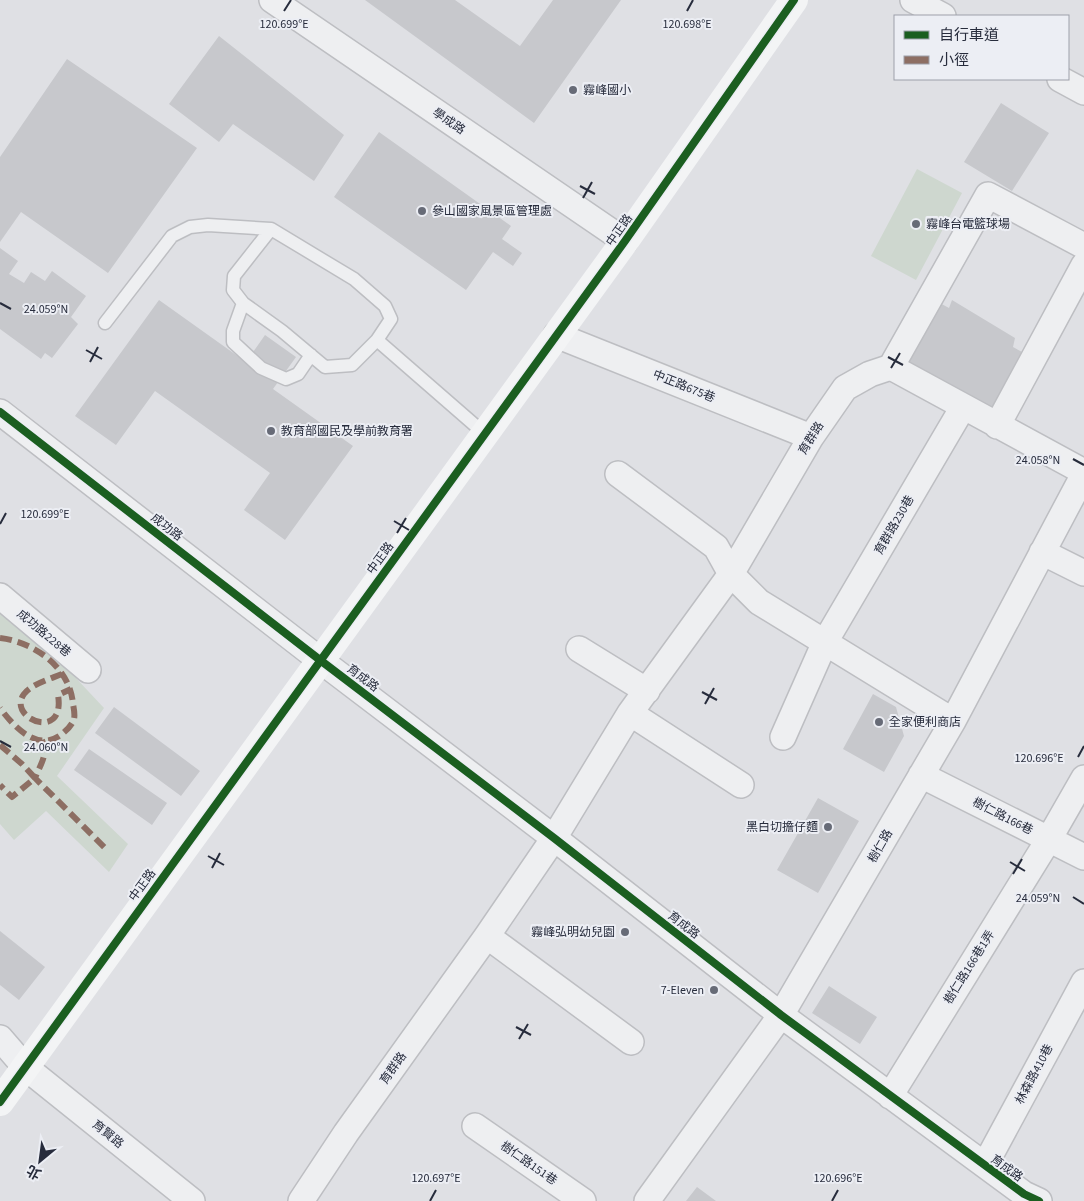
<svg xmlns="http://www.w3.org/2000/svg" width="1084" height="1201" font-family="'Source Sans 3','Noto Sans TC',sans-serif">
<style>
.green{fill:#ced7cf}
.building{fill:#c7c8cc}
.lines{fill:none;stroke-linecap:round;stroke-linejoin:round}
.lane-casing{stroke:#bdbec2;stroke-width:15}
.street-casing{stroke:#bdbec2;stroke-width:28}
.lane{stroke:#eeeff1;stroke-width:12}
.street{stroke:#eeeff1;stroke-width:25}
.secondary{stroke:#f3f4f5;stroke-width:28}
.quiet{stroke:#8d6e63;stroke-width:6;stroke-dasharray:12 6;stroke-linecap:butt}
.cycleway-casing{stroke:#eceef4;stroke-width:11}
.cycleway{stroke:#1b5e20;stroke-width:8}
.ticks{fill:none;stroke:#272c3c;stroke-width:2}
.poi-dot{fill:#676b77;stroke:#eceef4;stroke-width:2}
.labels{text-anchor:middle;stroke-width:4;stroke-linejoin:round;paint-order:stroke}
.poi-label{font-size:12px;fill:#272c3c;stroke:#eceef4;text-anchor:start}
.street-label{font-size:12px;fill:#272c3c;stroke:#eceef4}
.ticks-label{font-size:12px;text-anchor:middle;fill:#272c3c;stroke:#eceef4;stroke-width:4;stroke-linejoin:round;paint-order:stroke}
</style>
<rect width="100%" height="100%" fill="#dfe0e4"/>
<path class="green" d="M917 169 962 193 916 280 871 256Z
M0 613 73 675 104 708 57 776 128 844 109 872 46 811 14 840 0 824Z"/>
<path class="building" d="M365 0H455L520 46 553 0H621L534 123Z
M219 36 344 135 314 181 233 124 219 142 169 104Z
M67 59 197 148 108 273 21 212 0 242V157Z
M1001 103 1049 133 1012 191 964 162Z
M379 132 511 226 502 239 522 253 513 266 493 252 466 290 334 197Z
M0 248 18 261 9 274 24 283 31 272 45 281 52 271 86 296 71 317 78 324 52 358 45 353 41 359 0 329Z
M159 300 246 362 265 335 296 357 273 389 353 446 285 540 244 510 270 473 155 391 116 445 75 416Z
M952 300 1015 338 1013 347 1024 353 990 411 904 365 936 301 949 308Z
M873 694 896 707 904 736 884 772 843 749Z
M114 707 200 771 181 796 95 733Z
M89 749 167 803 152 825 74 770Z
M818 798 859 821 818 893 777 870Z
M0 931 45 967 19 1000 0 985Z
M829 986 877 1017 860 1044 812 1013Z
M697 1187 716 1201H686Z"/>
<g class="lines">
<g class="lane-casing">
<path id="lane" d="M271 229 234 276 233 290 243 303 282 331 325 367 352 365 377 340
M243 303 233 331V342L261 368 286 379 298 374 311 355
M105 323 172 236 190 227 208 225 271 229 354 279 385 306 391 319 377 340 485 434"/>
</g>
<g class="street-casing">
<path id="street" d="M272 0 625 241
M913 0 943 16
M1060 79 1084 92
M556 335 811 437
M891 367 988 195 1084 246
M0 412 320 660 554 838 781 1015 1024 1194 1039 1201
M997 426 1084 265
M618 474 716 547 731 574 759 602 953 721
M1042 552 1084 573
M0 596 88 670
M579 649 647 691
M630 713 741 785
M783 737 825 642 963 407
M921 775 1084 857
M487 936 631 1042
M0 1038 25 1067 192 1201
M890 1096 1049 839 1084 778
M475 1126 583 1201
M985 1165 1084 982
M301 1201 346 1133 487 936 554 838 630 713 731 574 811 437 845 388 870 374 891 367 1084 472
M647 1201 781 1015 953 721 1084 474"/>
</g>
<use href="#lane" class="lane"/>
<use href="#street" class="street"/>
<path class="secondary" d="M0 1102 625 241 794 0"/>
<path class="quiet" d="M0 638C34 642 70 667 73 704 74 709 75 715 74 719 72 725 67 730 62 734 38 753 14 727 0 708
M62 674C50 679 32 684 24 694 6 718 66 743 58 695L71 689
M42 740C49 754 40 765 35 778L108 851
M0 745 22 764 35 778 12 797 0 785"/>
<g class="cycleway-casing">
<path id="cycleway" d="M0 412 320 660 554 838 781 1015 1024 1194 1039 1201
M0 1102 625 241 794 0"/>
</g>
<use href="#cycleway" class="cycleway"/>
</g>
<path class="ticks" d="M284 11 291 0M687 11 693 0M580 186 595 194M583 198 592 182M0 303 11 309M86 350 102 359M888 357 903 365M90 362 98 347M891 368 900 353M1073 459 1084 465M394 521 409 530M0 524 6 513M397 533 406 518M702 692 717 700M705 704 714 688M0 741 11 747M1078 757 1084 746M208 856 224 865M1010 862 1025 871M212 868 220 853M1013 874 1022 859M1073 897 1084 904M516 1027 531 1035M519 1039 528 1024M430 1201 436 1190M832 1201 838 1190"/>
<g class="poi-dot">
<circle cx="573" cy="90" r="5"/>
<circle cx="422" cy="211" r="5"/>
<circle cx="916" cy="224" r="5"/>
<circle cx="271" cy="431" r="5"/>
<circle cx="879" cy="722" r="5"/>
<circle cx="828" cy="827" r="5"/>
<circle cx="625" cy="932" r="5"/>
<circle cx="714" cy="990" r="5"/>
</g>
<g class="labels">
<g class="poi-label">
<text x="583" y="94">霧峰國小</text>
<text x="432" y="215">參山國家風景區管理處</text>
<text x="926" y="228">霧峰台電籃球場</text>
<text x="281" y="435">教育部國民及學前教育署</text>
<text x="889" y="726">全家便利商店</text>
<text x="818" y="831" text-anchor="end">黑白切擔仔麵</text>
<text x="615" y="936" text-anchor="end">霧峰弘明幼兒園</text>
<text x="704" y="994" text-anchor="end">7-Eleven</text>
</g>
<g class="street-label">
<text transform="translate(449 121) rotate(34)" y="4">學成路</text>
<text transform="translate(619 230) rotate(-55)" y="4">中正路</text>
<text transform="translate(684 386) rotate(22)" y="4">中正路675巷</text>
<text transform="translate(811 438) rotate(-58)" y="4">育群路</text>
<text transform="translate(894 525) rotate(-60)" y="4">育群路230巷</text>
<text transform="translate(167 527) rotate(38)" y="4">成功路</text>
<text transform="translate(380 558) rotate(-54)" y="4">中正路</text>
<text transform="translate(44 633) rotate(40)" y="4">成功路228巷</text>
<text transform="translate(363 678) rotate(37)" y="4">育成路</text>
<text transform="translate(1003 816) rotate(27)" y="4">樹仁路166巷</text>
<text transform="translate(880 846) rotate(-60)" y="4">樹仁路</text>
<text transform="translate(142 885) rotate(-54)" y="4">中正路</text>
<text transform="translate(684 925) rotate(38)" y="4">育成路</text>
<text transform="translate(969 967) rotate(-58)" y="4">樹仁路166巷1弄</text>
<text transform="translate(393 1068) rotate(-55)" y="4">育群路</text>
<text transform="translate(1034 1074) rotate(-62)" y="4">林森路410巷</text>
<text transform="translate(108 1134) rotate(39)" y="4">育賢路</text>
<text transform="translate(529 1163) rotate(35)" y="4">樹仁路151巷</text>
<text transform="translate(1007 1168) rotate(36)" y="4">育成路</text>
</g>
</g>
<g class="ticks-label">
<text x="284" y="28">120.699°E</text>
<text x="687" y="28">120.698°E</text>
<text x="46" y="313">24.059°N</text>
<text x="1038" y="464">24.058°N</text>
<text x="45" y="518">120.699°E</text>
<text x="46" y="751">24.060°N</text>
<text x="1039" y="762">120.696°E</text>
<text x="1038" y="902">24.059°N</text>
<text x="436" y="1182">120.697°E</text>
<text x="838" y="1182">120.696°E</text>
</g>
<rect x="894" y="15" width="175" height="65" fill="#eceef4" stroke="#9da0aa"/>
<rect x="904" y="31" width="25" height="8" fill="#1b5e20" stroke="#9da0aa"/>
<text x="939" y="40" font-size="15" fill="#272c3c">自行車道</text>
<rect x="904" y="56" width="25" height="8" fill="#8d6e63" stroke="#9da0aa"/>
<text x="939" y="65" font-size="15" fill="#272c3c">小徑</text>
<g transform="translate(40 1161) rotate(209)" stroke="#eceef4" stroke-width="4" paint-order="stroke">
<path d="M0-4L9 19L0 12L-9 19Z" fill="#272c3c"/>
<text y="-8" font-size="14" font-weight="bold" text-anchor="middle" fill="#272c3c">北</text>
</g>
</svg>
